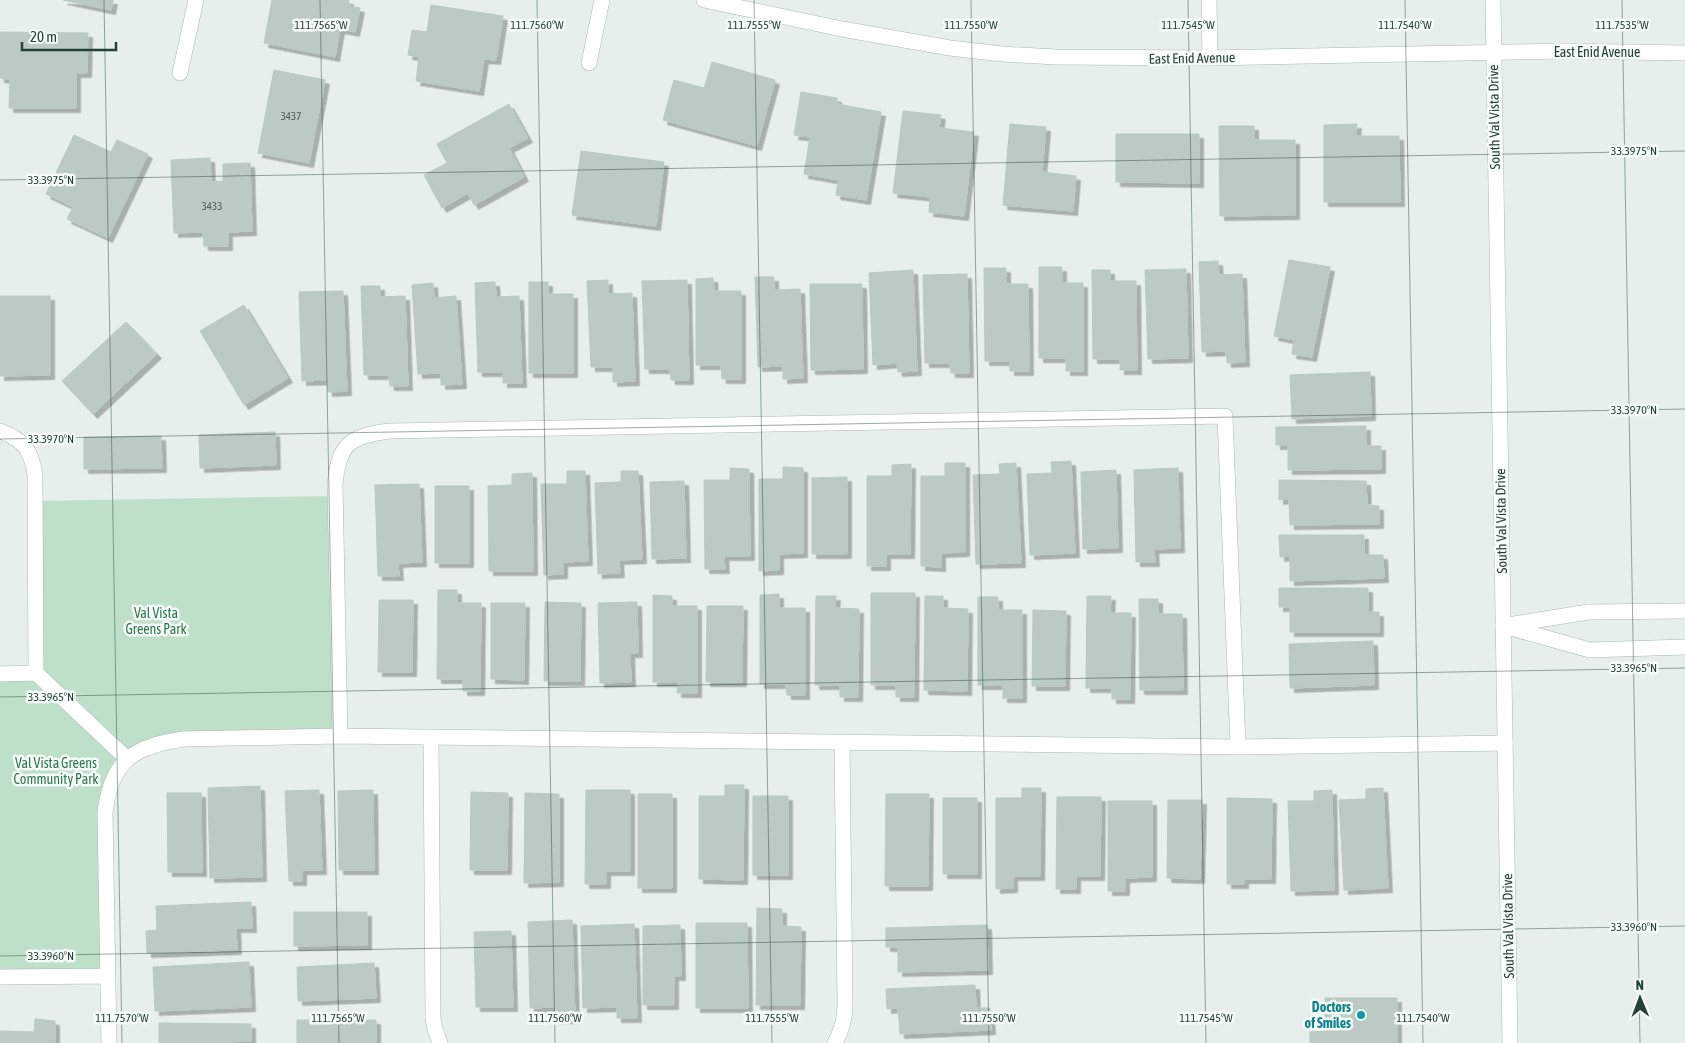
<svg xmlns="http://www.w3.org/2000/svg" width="1685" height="1043" font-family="'Asap Condensed',sans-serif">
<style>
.green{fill:#bfe0c8}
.building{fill:#bbcac4;stroke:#b8c9c2;filter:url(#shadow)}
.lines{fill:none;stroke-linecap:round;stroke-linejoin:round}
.lane-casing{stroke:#a8b8b2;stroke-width:16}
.street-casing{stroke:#a8b8b2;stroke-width:16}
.secondary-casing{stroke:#a4bbb3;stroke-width:16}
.lane{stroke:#fff;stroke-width:15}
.street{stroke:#fff;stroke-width:15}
.secondary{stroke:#fff;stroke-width:15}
.ticks{fill:none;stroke:#24423a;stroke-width:1;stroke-opacity:0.45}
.culture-dot{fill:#0f9aa8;stroke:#f7fbf9;stroke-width:2}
.labels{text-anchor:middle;stroke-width:5;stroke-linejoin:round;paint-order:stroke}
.number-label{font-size:11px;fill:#4a645c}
.street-label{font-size:14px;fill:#24423a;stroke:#f7fbf9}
.park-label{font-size:14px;fill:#2d7a4b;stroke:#f7fbf9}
.culture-label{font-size:14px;font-weight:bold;fill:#0d838f;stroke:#f7fbf9;text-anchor:end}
.ticks-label{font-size:12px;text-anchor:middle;fill:#24423a;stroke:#f7fbf9;stroke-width:5;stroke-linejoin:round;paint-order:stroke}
</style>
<defs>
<filter id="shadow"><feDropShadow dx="4.5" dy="4.5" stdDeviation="0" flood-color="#0004"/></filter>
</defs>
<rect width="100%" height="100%" fill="#e6efeb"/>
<path class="green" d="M336 496 340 736 140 749 107 795 108 976 0 977V674L35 673V501Z"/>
<path class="building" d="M63 0H113L111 10Z
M272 0H349L348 6 360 8 355 32 340 29 335 57 264 43Z
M431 5 503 16 496 60 484 59 479 91 416 81 419 57 408 55 412 30 427 32Z
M0 32 88 33 87 73H76V108H9L10 79 0 78Z
M712 62 775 80 757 146 663 120 674 80 704 88Z
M274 70 325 80 309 163 258 153Z
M801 92 837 98V104L881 112 866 200 836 195 838 180 804 174 810 137 794 135Z
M509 104 528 138 509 148 524 177 474 205 468 193 442 208 424 175 447 163 437 144Z
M903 111 941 115 939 128 974 132 964 216 929 212 930 197 893 193Z
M1010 124 1046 127 1042 172 1076 176 1073 211 1003 205Z
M1357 124 1356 136H1399L1400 202H1324V125Z
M1219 126H1254V140H1295V215L1220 216Z
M1116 134H1199V183L1116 182Z
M74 135 111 152 117 140 148 154 108 238 67 219 73 207 46 194Z
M581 151 664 162 656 226 572 215Z
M210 158 211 182 223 181V164L250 163 252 231 228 232V246H204L203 232 174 233 171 160Z
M1289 260 1330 267 1312 357 1292 354 1294 340 1274 336Z
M1218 261 1219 275 1242 274 1245 362 1227 363 1226 351 1202 352 1199 262Z
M1039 267H1062V283H1083V371H1066V358H1039Z
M984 268H1006V284H1028L1029 371H1010V361H985Z
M1186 269 1188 358 1148 359 1145 270Z
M913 270 917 371 898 372 897 363 873 365 869 273Z
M1092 270H1110V281H1136L1137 370H1120V359H1093Z
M967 274 969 373H951L950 363H925L923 275Z
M755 277H774V290L800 289 803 378 783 379V366L758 367Z
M713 278 714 291H741V379H722L721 365H696V279Z
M608 280V294L632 293 635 381 613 382V367H591L587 281Z
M687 280 689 380H671L670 369H645L642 281Z
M495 282 496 297 519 296 522 383H503V372H478L475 283Z
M529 282H548V294H573V373H529Z
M433 283 434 298 456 296 462 384 441 385V373L418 374 412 285Z
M810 284H862L863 369 811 370Z
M361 286H380V297L405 296 408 386H390L389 375H364Z
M343 291 347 391 328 392 327 380 302 381 299 292Z
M0 296H50V375L0 376Z
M244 305 288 378 244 405 200 331Z
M126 322 157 354 93 414 62 381Z
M1370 372 1371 416 1292 419 1290 375Z
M1366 426V446H1381V469L1288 470V445H1276V427Z
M275 432 276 465 200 468 199 435Z
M161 436 162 468 84 469V437Z
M1071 461 1075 553 1030 555 1027 474 1052 473 1051 462Z
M945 463H965V552L941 553V567L921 566V476H945Z
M1016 463 1021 563 976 564 973 475 1000 474 999 464Z
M911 464 910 554H886V566H867V476H892V465Z
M783 467 803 468V553L779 554V570L759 571V479H783Z
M730 468 749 469 750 556H724L725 569H705L704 480H730Z
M1178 468 1180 548 1154 549 1155 562H1136L1134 470Z
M1116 470 1118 548 1083 549 1081 472Z
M567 471H585L588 561 563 562V574L544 575 541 484H567Z
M621 471H638L642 559 619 560 620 573 598 574 595 483 621 482Z
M532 473 533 571H489L488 486 512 485V474Z
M847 477V554H812V478Z
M1279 480 1366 481 1367 505 1379 506V524L1290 525 1289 499 1279 500Z
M684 481 686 558 652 559 650 482Z
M419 484 422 562 398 563 399 576H378L375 485Z
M435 486H469V563H435Z
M1279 535H1364V555H1383L1384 578 1290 581V556L1280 557Z
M1279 588H1368V612H1379V632H1290V607H1279Z
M438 590H457V603H481L480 691H463V679H437Z
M871 593H915L914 697H896V685H871Z
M779 594V608H805V695H787L786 684H760V595Z
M653 595 672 596V606H697V693H677L678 682H653Z
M816 596H836L835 608 859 609 858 697H840V685H815Z
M925 596H943V608L968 609 967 691 924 690Z
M1087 596H1111L1110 613H1131L1130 699H1112V688H1086Z
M978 597H998V610H1022V698H1003V685H978Z
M1139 599H1158V614H1182L1183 690H1140Z
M379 600H413L412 672H378Z
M545 602 581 603 580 681H544Z
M637 602 638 653H630L631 682 600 683 598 603Z
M491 603H525L524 680 491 679Z
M707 606H743L742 682H706Z
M1033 610 1066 611 1065 686H1032Z
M1373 641 1374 685 1290 688 1289 644Z
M725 785H744L743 880 699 879V796H725Z
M260 786 262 877 210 878 208 788Z
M1022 788H1041L1040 876H1013V888L996 889V798H1022Z
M1383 788 1388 888 1344 890 1339 800 1366 799V789Z
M319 790 322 870H302V881H289L285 791Z
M373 790 374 870H339L338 791Z
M586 790H630V871H606V884H585Z
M1332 790 1334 890 1291 891 1288 801H1314V791Z
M471 792 508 793 507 870H470Z
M167 793H201L202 872H168Z
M525 793 559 794V882L524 883Z
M638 794H672V888H638Z
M886 794H929L928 886H885Z
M753 796H788V875H753Z
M1057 797H1101L1100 876H1076V889H1056Z
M943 798H977V874H943Z
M1227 798 1272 799 1271 879H1244V884H1227Z
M1168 800H1202L1200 879 1167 878Z
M1108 801H1152V877L1125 878V891H1108Z
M251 902 252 928H236L237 950 147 953 146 931 157 930 156 906Z
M757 908 782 909V926L801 927 800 1005H756Z
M294 912H367V945L294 946Z
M572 920 575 1019H555V1007L530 1008 528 922Z
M696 923H747L748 1008H696Z
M634 924 637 1018H617V1007L583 1008 581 926Z
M680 925 681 976H674V1005H643V926Z
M987 925 988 970 898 972V947H886V928Z
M511 931 513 1007H476L474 932Z
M249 962 251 1007 155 1011 153 967Z
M374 963 376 998 298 1001 297 967Z
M975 985 976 1008H990L991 1030 900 1034 898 1008 887 1009 886 989Z
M1325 998H1397V1043H1310V1032L1325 1031Z
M35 1019 55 1021V1043H0V1031L34 1032Z
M297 1020H376V1043H297Z
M159 1023 251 1024V1041H237V1043H159Z"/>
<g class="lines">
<g class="lane-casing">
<path id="lane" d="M0 431C24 440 31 450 35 474L36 673
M1508 625 1588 612 1685 611
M1503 626 1590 650 1685 647
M0 674 36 673 127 759
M340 736 335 484C339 443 350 436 390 431L1225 416 1238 747
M431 737 433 1018 435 1029 440 1043
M0 977 108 976
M109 1043 105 813C111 760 134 746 184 739L340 736 1238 747 1505 743
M835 1043C842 1030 845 1019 845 1004L842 742"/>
</g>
<g class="street-casing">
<path id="street" d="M704 0 842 29 950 48 1002 54 1056 57 1210 58 1568 51 1685 53
M1209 0 1210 58
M589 63 602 0
M180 73 196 0"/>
</g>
<g class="secondary-casing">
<path id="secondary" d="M1493 0 1510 1043"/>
</g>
<use href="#lane" class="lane"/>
<use href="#street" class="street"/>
<use href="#secondary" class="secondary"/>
</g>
<path class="ticks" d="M104 0 122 1043M320 0 339 1043M537 0 555 1043M754 0 772 1043M971 0 989 1043M1188 0 1206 1043M1405 0 1423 1043M1622 0 1640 1043M0 180 1685 151M0 439 1685 409M0 697 1685 668M0 956 1685 926"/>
<circle class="culture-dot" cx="1361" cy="1015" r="5"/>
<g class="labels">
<g class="number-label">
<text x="291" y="120">3437</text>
<text x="212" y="210">3433</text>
</g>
<g class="street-label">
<text x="1597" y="57">East Enid Avenue</text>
<text transform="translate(1192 58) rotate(-1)" y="5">East Enid Avenue</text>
<text transform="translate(1494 117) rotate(-91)" y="5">South Val Vista Drive</text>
<text transform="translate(1501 521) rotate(-91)" y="5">South Val Vista Drive</text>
<text transform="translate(1508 926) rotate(-91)" y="5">South Val Vista Drive</text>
</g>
<g class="park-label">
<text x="156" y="618">Val Vista<tspan x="156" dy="16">Greens Park</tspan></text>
<text x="56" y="768">Val Vista Greens<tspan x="56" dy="16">Community Park</tspan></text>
</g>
<g class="culture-label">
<text x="1351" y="1012">Doctors<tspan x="1351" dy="16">of Smiles</tspan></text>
</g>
</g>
<g class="ticks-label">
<text x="321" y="29">111.7565°W</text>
<text x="537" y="29">111.7560°W</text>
<text x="754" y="29">111.7555°W</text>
<text x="971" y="29">111.7550°W</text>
<text x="1188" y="29">111.7545°W</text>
<text x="1405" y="29">111.7540°W</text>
<text x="1622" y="29">111.7535°W</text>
<text x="1634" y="155">33.3975°N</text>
<text x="51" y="184">33.3975°N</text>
<text x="1634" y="414">33.3970°N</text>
<text x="51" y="443">33.3970°N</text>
<text x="1634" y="672">33.3965°N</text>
<text x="51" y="701">33.3965°N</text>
<text x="1634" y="931">33.3960°N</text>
<text x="51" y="960">33.3960°N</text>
<text x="122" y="1022">111.7570°W</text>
<text x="338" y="1022">111.7565°W</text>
<text x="555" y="1022">111.7560°W</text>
<text x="772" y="1022">111.7555°W</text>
<text x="989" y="1022">111.7550°W</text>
<text x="1206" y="1022">111.7545°W</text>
<text x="1423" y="1022">111.7540°W</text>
</g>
<g transform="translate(1640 998) rotate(359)" stroke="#f7fbf9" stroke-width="4" paint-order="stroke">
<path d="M0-4L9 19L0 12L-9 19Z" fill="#24423a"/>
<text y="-8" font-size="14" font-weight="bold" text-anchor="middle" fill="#24423a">N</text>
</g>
<path d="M22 42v8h94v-8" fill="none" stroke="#24423a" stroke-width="2.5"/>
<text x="30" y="42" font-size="15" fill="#24423a" stroke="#f7fbf9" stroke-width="4" paint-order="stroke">20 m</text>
</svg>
